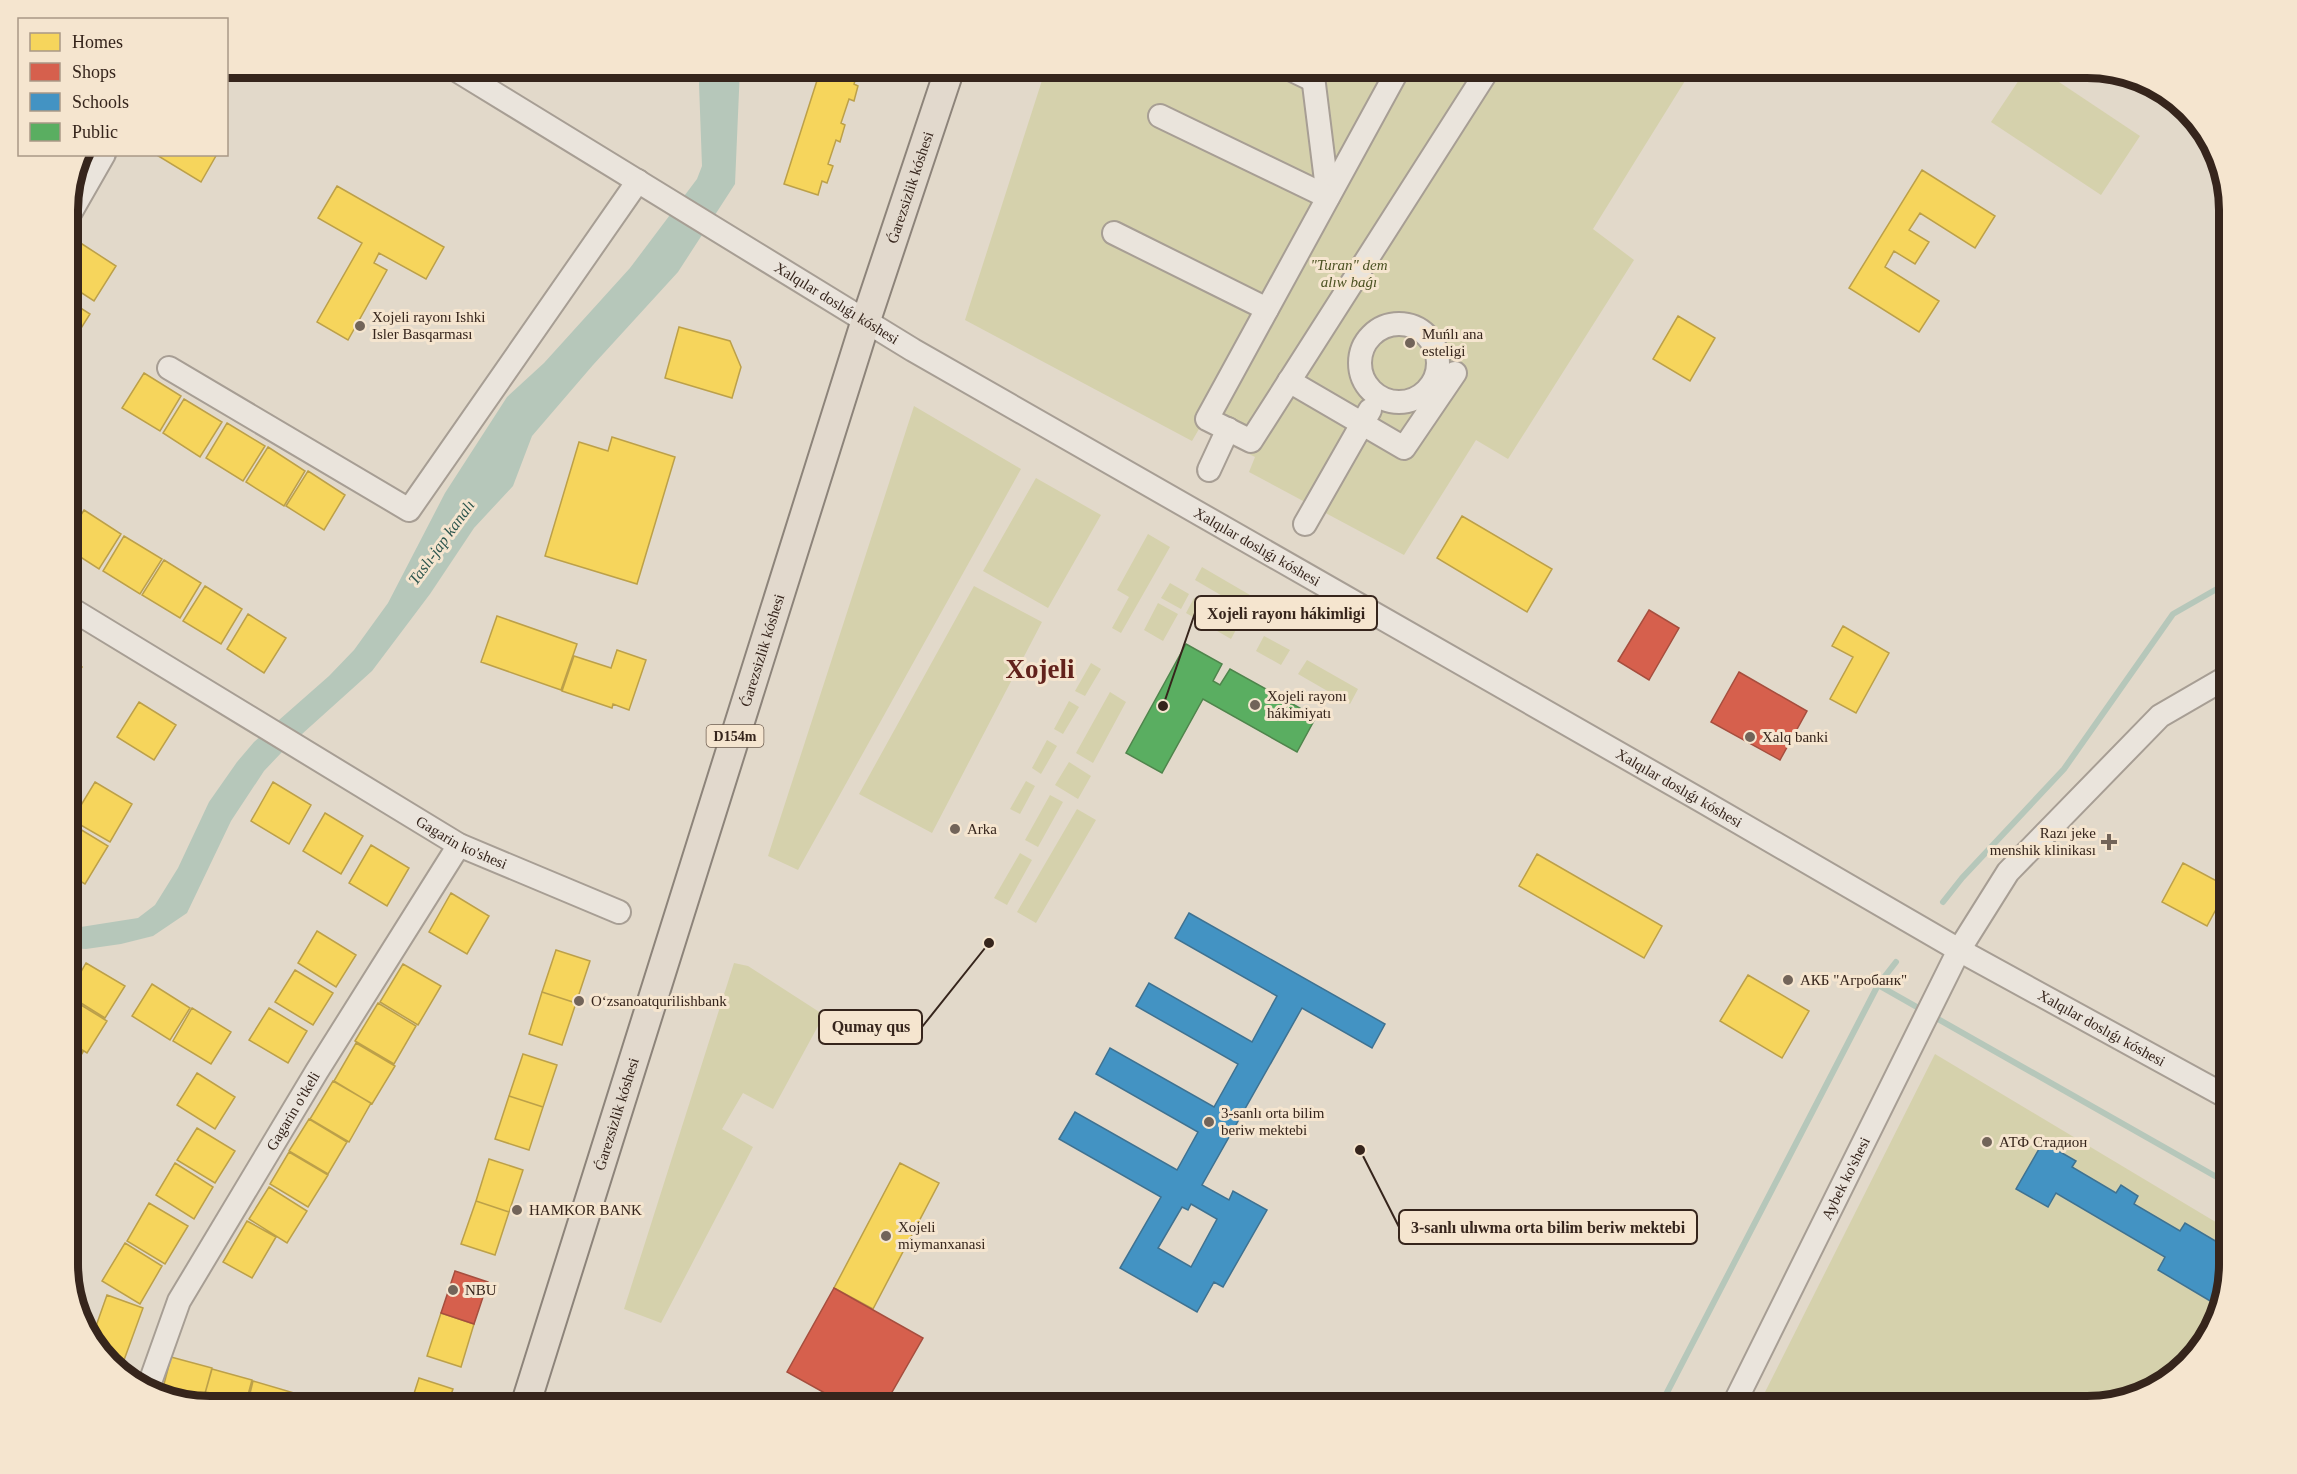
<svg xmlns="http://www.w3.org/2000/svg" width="2297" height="1474" font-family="'Times New Roman',serif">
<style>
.green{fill:#d5d1ac}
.water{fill:#b6c7ba}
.homes{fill:#f6d55c;stroke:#bca049;stroke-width:1.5}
.shops{fill:#d6604d;stroke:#a64e3e;stroke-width:1.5}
.schools{fill:#4393c3;stroke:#3f7291;stroke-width:1.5;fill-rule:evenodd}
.public{fill:#5aae61;stroke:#4f854c;stroke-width:1.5}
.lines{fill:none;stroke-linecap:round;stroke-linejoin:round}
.stream{stroke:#b6c7ba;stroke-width:6}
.minor-casing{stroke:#a79e94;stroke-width:26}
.major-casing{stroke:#8d847a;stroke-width:32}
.minor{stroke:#eae4dc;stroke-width:22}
.major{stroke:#e2d9cd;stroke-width:28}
.poi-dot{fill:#726459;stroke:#f5e5cf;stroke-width:2}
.labels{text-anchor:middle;stroke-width:6;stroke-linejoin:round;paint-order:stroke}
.shield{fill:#f5e5cf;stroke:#6f5f52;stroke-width:1.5}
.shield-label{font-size:14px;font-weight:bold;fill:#36251c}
.street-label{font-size:15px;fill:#36251c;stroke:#f5e5cf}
.park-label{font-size:15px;font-style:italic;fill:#4c5223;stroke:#f5e5cf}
.poi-label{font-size:15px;fill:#36251c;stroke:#f5e5cf;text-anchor:start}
.water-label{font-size:16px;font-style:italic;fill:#2c554d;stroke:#f5e5cf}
.town-label{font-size:27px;font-weight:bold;fill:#62221c;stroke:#f5e5cf}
.rim{fill:none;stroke:#36251c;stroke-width:8}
.leader{fill:none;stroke:#36251c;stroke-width:2}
.callout-dot{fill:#36251c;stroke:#f5e5cf;stroke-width:2}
.callout{fill:#f5e5cf;stroke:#36251c;stroke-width:2}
.callout-label{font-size:16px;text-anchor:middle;font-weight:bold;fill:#36251c}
</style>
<rect width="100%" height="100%" fill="#e2d9ca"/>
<path class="green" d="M1046 68H1693L1593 229 1634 260 1508 459 1476 440 1404 555 1249 472 1255 457 1199 429 1192 441 965 320Z
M2027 68H2038L2140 136 2101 195 1991 122Z
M914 406 1021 469 798 870 768 856Z
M1036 478 1101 515 1048 608 983 571Z
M1148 534 1170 547 1121 633 1112 628 1129 597 1117 590Z
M1202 567 1250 595 1243 608 1195 580Z
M1170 583 1189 594 1181 609 1161 598Z
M974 586 1042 622 932 833 859 794Z
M1194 598 1239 624 1231 639 1186 613Z
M1158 603 1178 614 1163 641 1144 630Z
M1264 636 1290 650 1281 665 1256 651Z
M1307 660 1358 689 1350 704 1298 674Z
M1091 663 1101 669 1085 696 1075 691Z
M1110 692 1126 702 1093 763 1076 753Z
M1069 701 1079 707 1063 734 1054 729Z
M1047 740 1057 746 1041 774 1032 768Z
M1069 762 1091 776 1078 799 1055 785Z
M1026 781 1035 786 1020 814 1010 809Z
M1050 795 1063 802 1038 847 1025 840Z
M1077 809 1096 820 1036 923 1017 912Z
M1020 853 1032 860 1007 905 994 898Z
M734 963 748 966 824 1015 773 1109 743 1093 722 1129 753 1147 661 1323 624 1309Z
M1935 1054 2229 1230V1265L2206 1343 2158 1388 2088 1406H1758Z"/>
<path class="water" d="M701 68H740L735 184 678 272 593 365 532 436 513 486 474 528 430 594 372 671 282 752 264 771 231 821 187 913 153 936 121 944 86 949 68 948V929L138 918 155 905 178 868 209 802 237 762 254 742 329 676 354 650 388 603 445 493 507 397 544 363 630 268 697 179 702 166 699 84Z"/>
<path class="homes" d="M821 68H859L854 84 858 86 854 101 849 99 841 123 845 125 840 142 836 140 828 164 833 166 827 183 822 181 818 195 784 184Z
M155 154H217L201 182Z
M1922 170 1995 216 1975 248 1920 213 1909 230 1929 242 1915 264 1894 251 1885 267 1939 301 1919 332 1849 288Z
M337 186 444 247 426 279 379 253 374 263 387 270 348 340 317 322 362 243 318 218Z
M79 242 116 266 94 301 68 284V260Z
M68 300 90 314 68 349Z
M1678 316 1715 338 1690 381 1653 359Z
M679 327 730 341 741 367 732 398 665 378Z
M144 373 181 396 160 431 122 408Z
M184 399 222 422 200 457 163 433Z
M227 423 265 446 243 481 206 458Z
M612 437 675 457 637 584 545 556 579 442 608 451Z
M268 447 305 471 284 506 246 482Z
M308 471 345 495 324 530 286 506Z
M68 502 80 509 68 530Z
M84 510 121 534 99 569 68 549V536Z
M1462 516 1552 569 1527 612 1437 558Z
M124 536 162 559 140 594 103 571Z
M164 560 201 583 180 618 142 595Z
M205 586 242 609 221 644 183 621Z
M248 614 286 638 264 673 227 649Z
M497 616 577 644 561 690 481 662Z
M1843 626 1889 653 1856 713 1830 699 1853 657 1832 646Z
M617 650 646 660 629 710 613 704 612 708 562 691 574 656 611 668Z
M68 658 82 667 68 690Z
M139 702 176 725 154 760 117 737Z
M95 782 132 804 110 842 72 820Z
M273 782 311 805 289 844 251 821Z
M325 813 363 836 341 874 303 851Z
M70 823 108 846 85 884 68 874V826Z
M371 845 409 868 387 906 349 883Z
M1537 854 1662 926 1644 958 1519 886Z
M2183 863 2228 887 2207 926 2162 902Z
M451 893 489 916 467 954 429 932Z
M317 931 356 955 336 987 298 963Z
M556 950 590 961 576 1003 542 992Z
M86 963 125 986 105 1018 68 995Z
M403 964 441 986 418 1025 380 1002Z
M295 970 333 993 313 1025 275 1002Z
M1748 975 1809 1011 1782 1058 1720 1021Z
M152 984 190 1008 170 1040 132 1016Z
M542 992 576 1003 562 1045 529 1034Z
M68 997 107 1021 87 1053 68 1041Z
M378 1003 416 1026 394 1064 355 1041Z
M192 1008 231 1032 211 1064 173 1041Z
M269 1008 307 1031 288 1063 249 1040Z
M68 1043 83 1052 68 1076Z
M356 1043 395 1066 372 1104 334 1081Z
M523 1054 557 1065 543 1107 509 1096Z
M197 1073 235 1097 215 1129 177 1105Z
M333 1081 371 1103 349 1142 310 1119Z
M509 1096 543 1107 529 1150 495 1139Z
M309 1119 347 1142 328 1174 289 1151Z
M197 1128 235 1151 215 1183 177 1160Z
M289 1152 328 1175 308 1207 270 1184Z
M489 1159 523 1170 509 1212 476 1201Z
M175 1163 213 1187 194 1219 156 1195Z
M900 1163 939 1183 873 1309 834 1288Z
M269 1187 307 1211 287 1243 249 1219Z
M476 1201 509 1212 495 1255 461 1244Z
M149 1203 188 1226 165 1264 127 1241Z
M247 1221 276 1237 252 1278 223 1262Z
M125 1243 162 1266 140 1304 102 1281Z
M107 1295 143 1308 120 1371 86 1335 83 1324 95 1329Z
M441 1313 474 1324 461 1367 427 1356Z
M171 1357 212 1368 202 1404 162 1392Z
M212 1369 252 1380 245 1406H210L202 1404Z
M419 1378 453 1389 447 1406H410Z
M253 1381 294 1393 290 1406H247Z
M295 1393 335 1404V1406H291Z"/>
<path class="shops" d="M1649 610 1679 628 1649 680 1618 661Z
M1739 672 1807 711 1780 760 1711 722Z
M455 1271 488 1282 474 1324 441 1313Z
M834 1288 923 1338 884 1406H848L787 1372Z"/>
<path class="schools" d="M1189 913 1385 1024 1372 1048 1302 1008 1202 1185 1229 1200 1233 1191 1267 1210 1223 1287 1214 1282 1197 1312 1120 1268 1161 1197 1059 1139 1075 1112 1177 1170 1198 1132 1096 1074 1110 1048 1214 1107 1238 1064 1136 1006 1149 983 1252 1042 1277 996 1175 938ZM1191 1204 1217 1219 1191 1267 1158 1248 1182 1207 1188 1210Z
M2043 1142 2076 1161 2072 1167 2116 1193 2121 1185 2138 1196 2134 1204 2180 1231 2185 1223 2229 1249V1265L2217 1305 2158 1270 2165 1257 2056 1193 2048 1207 2016 1189Z"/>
<path class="public" d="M1186 644 1222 664 1213 681 1220 685 1230 669 1316 717 1297 752 1203 699 1162 773 1126 753Z
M1796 1399 1810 1406H1792Z"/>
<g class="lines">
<path class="stream" d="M1943 902 1962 878 2064 769 2173 614 2229 582
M1878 985 2229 1184
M1660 1406 1878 985 1896 962"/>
<g class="minor-casing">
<g id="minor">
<path id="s1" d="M453 68 913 350 1702 801 1959 950 2229 1098"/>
<path d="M1288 68 1313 80"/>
<path d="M1312 68 1328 197"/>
<path d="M1399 68 1207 419 1251 441 1489 68"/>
<path d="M1160 116 1328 197"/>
<path d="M68 217 104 154"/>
<path d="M1114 233 1267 309"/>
<circle cx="1399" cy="363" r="39"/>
<path d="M169 368 409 510 638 181"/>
<path d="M1289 381 1404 448 1455 373"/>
<path d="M1209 470 1228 429"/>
<path d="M1305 524 1370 410"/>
<path id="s2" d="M68 607 459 845 619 912"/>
<path id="s3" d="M148 1388 179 1301 317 1071 459 845"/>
<path id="s4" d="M1733 1406 1959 950 2008 872 2160 716 2229 676"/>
</g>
</g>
<g class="major-casing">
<g id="major">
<path id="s5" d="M525 1406 866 320 950 68"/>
</g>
</g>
<use href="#minor" class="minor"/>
<use href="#major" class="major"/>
</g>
<g class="poi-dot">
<circle cx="360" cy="326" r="6"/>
<circle cx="1410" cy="343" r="6"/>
<circle cx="1255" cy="705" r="6"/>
<circle cx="1750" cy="737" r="6"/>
<circle cx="955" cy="829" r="6"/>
<path d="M2106 833h6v6h6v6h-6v6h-6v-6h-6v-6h6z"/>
<circle cx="1788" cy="980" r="6"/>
<circle cx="579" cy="1001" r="6"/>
<circle cx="1209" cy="1122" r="6"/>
<circle cx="1987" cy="1142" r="6"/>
<circle cx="517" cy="1210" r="6"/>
<circle cx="886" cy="1236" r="6"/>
<circle cx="453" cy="1290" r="6"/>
</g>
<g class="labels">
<rect class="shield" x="706.5" y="725" width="57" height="22" rx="4.5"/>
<g class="shield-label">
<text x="735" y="741">D154m</text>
</g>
<g class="street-label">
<text dy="5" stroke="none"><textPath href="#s5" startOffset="1278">Ǵarezsizlik kóshesi</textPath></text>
<text dy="5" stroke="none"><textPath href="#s1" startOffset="450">Xalqılar doslıǵı kóshesi</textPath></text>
<text dy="5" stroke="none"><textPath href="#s1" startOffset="936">Xalqılar doslıǵı kóshesi</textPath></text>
<text dy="5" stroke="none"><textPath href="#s5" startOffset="792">Ǵarezsizlik kóshesi</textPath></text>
<text dy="5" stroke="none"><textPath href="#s1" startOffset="1422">Xalqılar doslıǵı kóshesi</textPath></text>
<text dy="5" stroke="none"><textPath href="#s2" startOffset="459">Gagarin ko'shesi</textPath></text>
<text dy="5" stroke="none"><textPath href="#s1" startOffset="1908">Xalqılar doslıǵı kóshesi</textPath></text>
<text dy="5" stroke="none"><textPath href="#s3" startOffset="314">Gagarin o'tkeli</textPath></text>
<text dy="5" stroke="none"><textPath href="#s5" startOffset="306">Ǵarezsizlik kóshesi</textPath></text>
<text dy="5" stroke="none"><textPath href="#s4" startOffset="254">Aybek ko'shesi</textPath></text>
</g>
<g class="park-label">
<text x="1349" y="270">"Turan" dem<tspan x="1349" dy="17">alıw baǵı</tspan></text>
</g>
<g class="poi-label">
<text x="372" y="322">Xojeli rayonı Ishki<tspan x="372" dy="17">Isler Basqarması</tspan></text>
<text x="1422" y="339">Muńlı ana<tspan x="1422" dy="17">esteligi</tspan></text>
<text x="1267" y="701">Xojeli rayonı<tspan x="1267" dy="17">hákimiyatı</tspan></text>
<text x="1762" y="742">Xalq banki</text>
<text x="967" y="834">Arka</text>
<text x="2096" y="838" text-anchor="end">Razı jeke<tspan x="2096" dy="17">menshik klinikası</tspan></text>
<text x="1800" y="985">АКБ "Агробанк"</text>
<text x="591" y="1006">Oʻzsanoatqurilishbank</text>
<text x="1221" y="1118">3-sanlı orta bilim<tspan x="1221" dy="17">beriw mektebi</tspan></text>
<text x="1999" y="1147">АТФ Стадион</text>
<text x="529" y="1215">HAMKOR BANK</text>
<text x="898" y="1232">Xojeli<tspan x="898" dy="17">miymanxanasi</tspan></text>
<text x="465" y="1295">NBU</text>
</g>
<g class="water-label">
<text transform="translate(441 542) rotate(-54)" y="6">Taslı-jap kanalı</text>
</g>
<g class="town-label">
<text x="1040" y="678">Xojeli</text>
</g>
</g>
<path d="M0 0H2297V1474H0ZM210 78H2087A132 132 0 0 1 2219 210V1264A132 132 0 0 1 2087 1396H210A132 132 0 0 1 78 1264V210A132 132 0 0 1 210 78Z" fill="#f5e5cf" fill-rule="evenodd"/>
<path class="rim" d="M210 78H2087A132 132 0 0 1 2219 210V1264A132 132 0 0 1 2087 1396H210A132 132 0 0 1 78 1264V210A132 132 0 0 1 210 78Z"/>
<path class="leader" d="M1163 706L1195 613M989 943L922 1027M1360 1150L1399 1227"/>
<g class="callout-dot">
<circle cx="1163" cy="706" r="6"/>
<circle cx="989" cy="943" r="6"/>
<circle cx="1360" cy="1150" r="6"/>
</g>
<g class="callout">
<rect x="1195" y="596" width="182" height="34" rx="6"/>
<rect x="819" y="1010" width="103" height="34" rx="6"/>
<rect x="1399" y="1210" width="298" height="34" rx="6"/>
</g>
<g class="callout-label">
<text x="1286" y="619">Xojeli rayonı hákimligi</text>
<text x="871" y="1032">Qumay qus</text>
<text x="1548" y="1233">3-sanlı ulıwma orta bilim beriw mektebi</text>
</g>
<rect x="18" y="18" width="210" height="138" fill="#f5e5cf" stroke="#a99887" stroke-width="1.5"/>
<rect x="30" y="33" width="30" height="18" fill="#f6d55c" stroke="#a99887" stroke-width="1.5"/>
<text x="72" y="48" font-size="18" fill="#36251c">Homes</text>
<rect x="30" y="63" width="30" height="18" fill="#d6604d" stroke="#a99887" stroke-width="1.5"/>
<text x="72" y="78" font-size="18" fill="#36251c">Shops</text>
<rect x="30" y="93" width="30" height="18" fill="#4393c3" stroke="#a99887" stroke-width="1.5"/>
<text x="72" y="108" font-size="18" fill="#36251c">Schools</text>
<rect x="30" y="123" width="30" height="18" fill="#5aae61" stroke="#a99887" stroke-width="1.5"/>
<text x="72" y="138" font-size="18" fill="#36251c">Public</text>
</svg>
